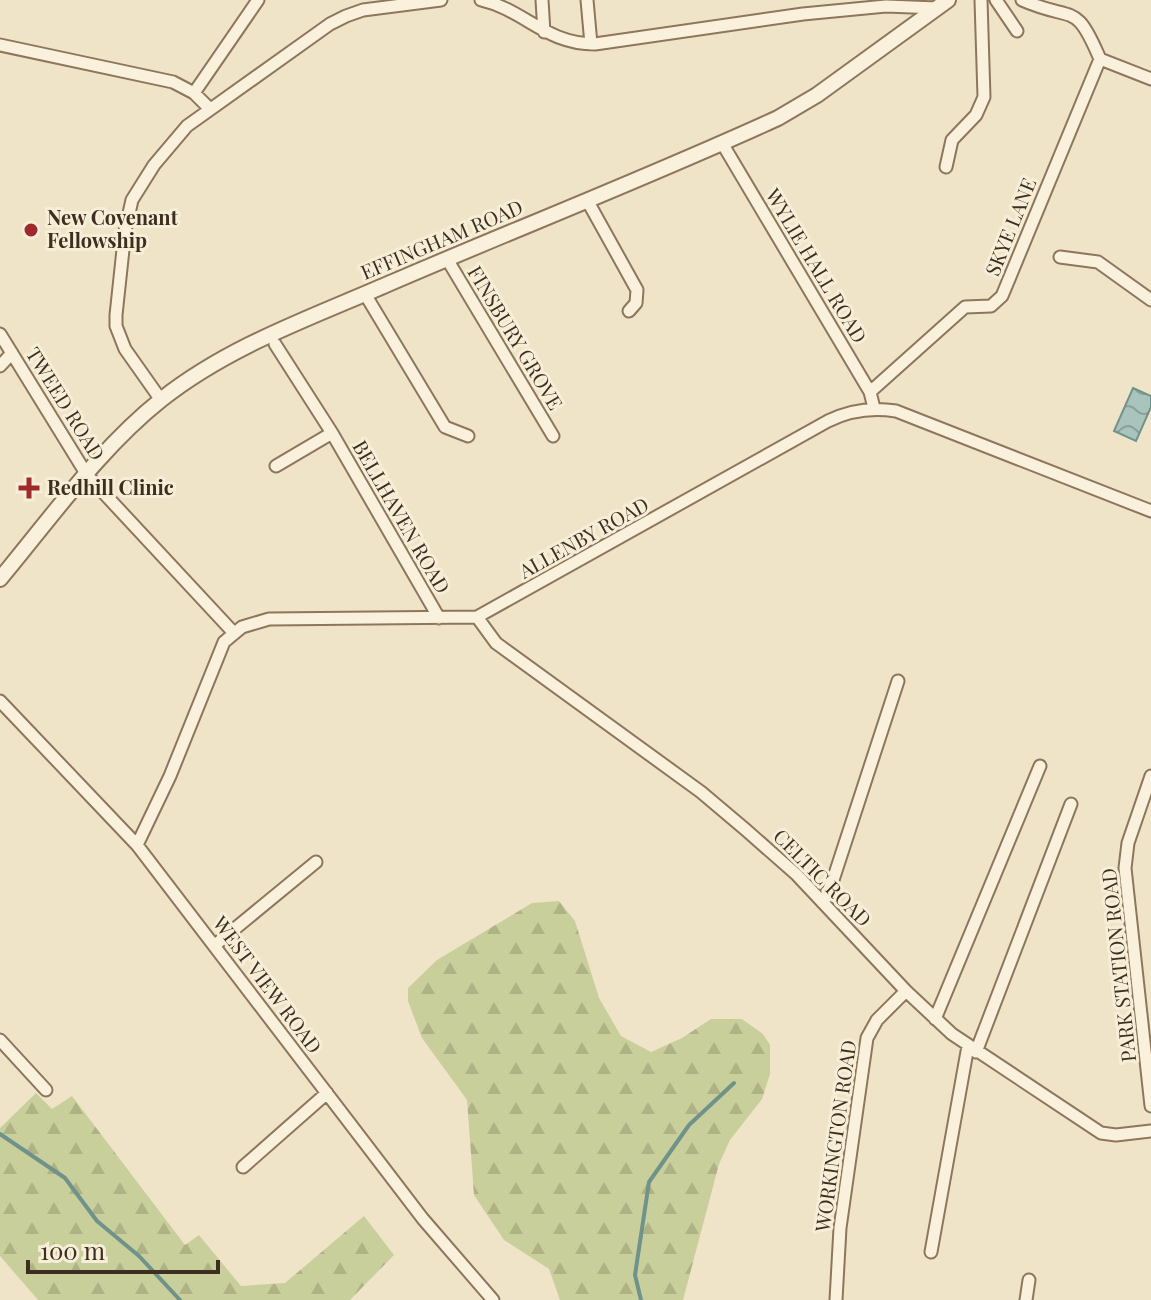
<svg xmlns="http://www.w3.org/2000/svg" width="1151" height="1300" font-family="'Playfair Display',serif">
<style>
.forest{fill:url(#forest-firs)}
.water{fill:url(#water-waves);stroke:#6f938a;stroke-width:2}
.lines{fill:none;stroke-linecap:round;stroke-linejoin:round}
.stream{stroke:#6f938a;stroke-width:4}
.minor-casing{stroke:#8d765c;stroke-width:15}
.tertiary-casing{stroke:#8d765c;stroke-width:18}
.minor{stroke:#faf1dc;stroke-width:11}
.tertiary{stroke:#faf1dc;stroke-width:14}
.poi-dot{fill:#9e2a2b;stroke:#f7eed8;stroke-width:3}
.labels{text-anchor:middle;stroke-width:6;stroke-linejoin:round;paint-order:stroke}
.poi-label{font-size:20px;font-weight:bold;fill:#3d2e20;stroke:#f7eed8;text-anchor:start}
.street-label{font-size:20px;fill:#3d2e20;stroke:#f7eed8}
</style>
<defs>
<pattern id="forest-firs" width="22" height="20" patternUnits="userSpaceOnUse" patternTransform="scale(2)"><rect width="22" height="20" fill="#c9cf9b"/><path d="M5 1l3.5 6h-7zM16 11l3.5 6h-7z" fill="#aeb285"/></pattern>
<pattern id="water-waves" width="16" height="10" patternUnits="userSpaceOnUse" patternTransform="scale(2)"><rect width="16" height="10" fill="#a9c4bc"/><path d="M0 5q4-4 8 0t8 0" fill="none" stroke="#8ba098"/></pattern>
</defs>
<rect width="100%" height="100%" fill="#f0e4c8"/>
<path class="forest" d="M559 901 575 921 599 998 621 1036 651 1052 682 1038 711 1019H742L763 1034 770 1045V1074L762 1099 730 1140 719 1164 683 1300H560L549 1269 504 1240 474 1195 467 1100 422 1038 408 1001V988L437 960 532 903Z
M36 1093 52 1109 72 1096 185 1245 199 1235 241 1286 285 1283 364 1216 394 1255 350 1300H38L0 1256V1128Z"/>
<path class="water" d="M1133 388 1151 396V407L1136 441 1114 431Z"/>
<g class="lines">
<path class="stream" d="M0 1134 65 1178 97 1221 139 1256 180 1300
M641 1300 635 1275 649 1182 689 1125 734 1083"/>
<g class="minor-casing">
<path id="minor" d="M481 0C525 10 545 44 595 44L803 14 886 6 937 8
M542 0 544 32
M587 0 591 44
M996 0 1017 31
M1022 0C1075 23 1075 0 1100 59L1151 79
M0 45 173 82 194 93 209 108
M194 93 258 0
M722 143 870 392 874 408
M946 167 952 140 976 115 984 97 981 0
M587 200 637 290 636 303 629 311
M1060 257 1098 262 1151 300
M447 259 553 436
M365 294 445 427 468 436
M0 334 87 475 233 632
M275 344 332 433 439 618
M0 366 12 353
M870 392 965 307 991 306 1002 296 1100 59
M161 400 125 349 116 326V315L125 231 132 200 154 165 187 126 330 24 346 16 363 10 441 0
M276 466 332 433
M477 617 496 643 701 792 746 830 797 875 906 991 952 1034 1101 1133 1116 1135 1151 1131
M0 701 137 845 423 1219 493 1300
M1151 776 1128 843 1125 868 1151 1106
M137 845 170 776 224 642 242 627 269 619 477 617 828 421C850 410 871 407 896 411L1151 511
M823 903 833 880 898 681
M215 945 316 862
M935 1019 1040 766
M0 1040 46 1090
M976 1052 1071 804
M243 1167 327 1093
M931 1252 968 1046
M836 1300 840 1228 867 1038 877 1020 906 991
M1026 1300 1029 1280"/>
</g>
<g class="tertiary-casing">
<path id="tertiary" d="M0 579C51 518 100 448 162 399 229 346 310 318 388 284 518 228 649 177 778 118L817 95 948 0"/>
</g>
<use href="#minor" class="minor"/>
<use href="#tertiary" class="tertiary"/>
</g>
<g class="poi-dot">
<circle cx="31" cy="230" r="8"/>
<path d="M25 476h8v8h8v8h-8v8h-8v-8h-8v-8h8z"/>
</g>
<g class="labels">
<g class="poi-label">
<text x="47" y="225">New Covenant<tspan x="47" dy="23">Fellowship</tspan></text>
<text x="47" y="495">Redhill Clinic</text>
</g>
<g class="street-label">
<text transform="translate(1011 227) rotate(-68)" y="7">SKYE LANE</text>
<text transform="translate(442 240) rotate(-23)" y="7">EFFINGHAM ROAD</text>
<text transform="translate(816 266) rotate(59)" y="7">WYLIE HALL ROAD</text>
<text transform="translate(515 338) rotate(59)" y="7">FINSBURY GROVE</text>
<text transform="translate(65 404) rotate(58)" y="7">TWEED ROAD</text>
<text transform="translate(401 517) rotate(60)" y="7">BELLHAVEN ROAD</text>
<text transform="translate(584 538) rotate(-29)" y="7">ALLENBY ROAD</text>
<text transform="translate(822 878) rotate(45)" y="7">CELTIC ROAD</text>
<text transform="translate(1119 965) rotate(-96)" y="7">PARK STATION ROAD</text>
<text transform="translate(267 985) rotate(53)" y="7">WEST VIEW ROAD</text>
<text transform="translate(836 1136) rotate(-82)" y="7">WORKINGTON ROAD</text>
</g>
</g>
<path d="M28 1260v12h190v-12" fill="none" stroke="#3d2e20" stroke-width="4"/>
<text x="40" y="1260" font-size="24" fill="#3d2e20" stroke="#f7eed8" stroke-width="6" paint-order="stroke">100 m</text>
</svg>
